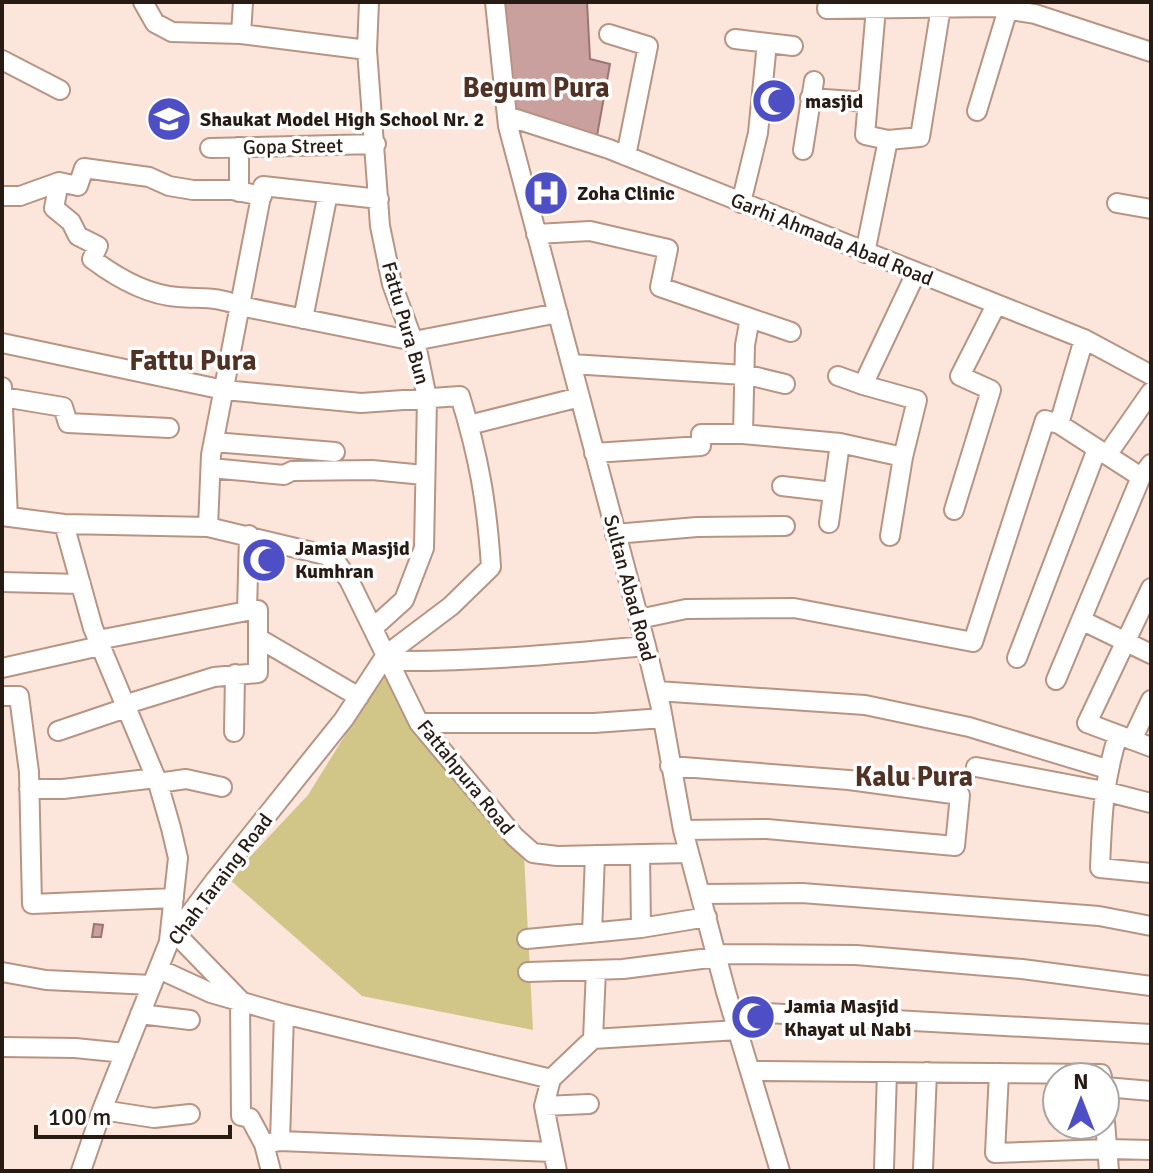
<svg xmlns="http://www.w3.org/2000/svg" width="1153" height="1173" font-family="Signika,sans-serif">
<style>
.green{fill:#d1c588}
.building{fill:#caa09f;stroke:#9c7573;stroke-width:2}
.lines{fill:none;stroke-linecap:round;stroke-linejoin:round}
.minor-casing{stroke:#b79483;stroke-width:22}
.minor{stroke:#fff;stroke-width:18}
.labels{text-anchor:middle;stroke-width:7;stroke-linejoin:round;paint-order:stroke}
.poi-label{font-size:20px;font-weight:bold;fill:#281b14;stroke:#fff;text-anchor:start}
.street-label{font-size:20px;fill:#281b14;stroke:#fff}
.district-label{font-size:28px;font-weight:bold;fill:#503224;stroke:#fff}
</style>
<rect width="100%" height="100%" fill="#fce5da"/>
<path class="green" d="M385 671 409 723 524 855 533 1030 362 996 229 879 308 795Z"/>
<path class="building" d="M500 2H587L590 59 610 64 596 141 515 109Z
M94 924 103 925 101 937H92Z"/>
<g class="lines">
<g class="minor-casing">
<path id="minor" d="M143 2 155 23 172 32 241 34 367 50
M369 2 367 50 380 226 392 284 418 354 427 398 424 548 404 600 373 628
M495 2 508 126 646 646 661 708 683 830 726 992 780 1171
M828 2 827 9 994 7 1035 14 1151 52
M876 8 865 135 888 140
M241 34 243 2
M609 34 648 46 626 156
M735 39 793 46
M2 60 60 90
M810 98 868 102
M977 111 1008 9
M507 116 609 149 1084 339 1151 375
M239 147V192
M210 148 376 144
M803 150 814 81
M59 182 54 208 71 222 78 236 98 246 92 259C116 277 148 295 178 297 203 299 217 296 240 306L414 341 558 313
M2 196H20L59 182 78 186 84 168 149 177 169 186 193 190H232L262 196
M741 203 758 133 767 43
M1117 203 1151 209
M536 234 590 231 668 249 660 287 750 318 745 345 743 434H701V446L594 453
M865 253 888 140 920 137 941 7
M750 318 791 332
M303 319 328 193
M2 343 224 390 361 403 460 396C479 457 487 504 491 567L451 606 386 655 344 719 216 879 169 942 102 1110 81 1171
M572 364 744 375
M744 374 785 384
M838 376 863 385
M2 387 8 517
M3 397 63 407 68 423 169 428
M1059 424 1141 477
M469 425 580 397
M743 434 840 443 903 457 890 536
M214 442 335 452
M1107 455 1151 392
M903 457 917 400 863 385 916 273
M211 468 284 475 292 471 372 470 424 475
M782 486 833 492
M954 510 991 390 960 376 996 305
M2 516 64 524 208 527 325 555 336 562 349 580 419 723 515 837 533 853 557 856 689 853
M829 523 840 443
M64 524 93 628 158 783 171 828 178 858 169 941
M208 527 211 455 263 186 379 199
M615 534 697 527 785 526
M2 582 81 584
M1151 588 1087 723 1151 747
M639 619 686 609 794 608 973 642 1045 420 1059 424 1084 339
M1081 620 1151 654
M258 638 359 697
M98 640 247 611
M1017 658 1097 449
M389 661C476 662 560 654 646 646
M2 668 100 646
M1056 680 1141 477 1151 464
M657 691 865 705 969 727 1107 769
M2 696H19L29 772 32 904 174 898
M419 723H594L663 718
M58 731 120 710 127 704 214 677 258 673V610L247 611 249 535
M234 732 235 674
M1118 735C1103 782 1102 819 1100 868L1151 873
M1132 740 1151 700
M670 766 849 780 960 795 955 846 767 829 683 830
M976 767 1104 791 1151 803
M158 783 186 779 222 787
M29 789H63L156 778
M640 854 641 928
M701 894 802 893 1099 916 1151 926
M592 933 595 855
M176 934 240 1000 241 1116 250 1118 264 1144 271 1171
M527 939 641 928 707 917
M716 954 856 955 1022 969 1151 986
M159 969 211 993 284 1014 551 1079
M2 972 46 980 152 985
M528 972 623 969 717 957
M732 1011 1151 1034
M140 1014 190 1020
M593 1039 596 970
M2 1047 75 1048 125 1053
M751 1071 1101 1074 1102 1077
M999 1073 995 1153 1107 1149 1151 1150
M1105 1087 1151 1091
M544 1106 589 1104
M102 1110 154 1118 190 1114
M1105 1122 1109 1171
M280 1141 553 1152
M270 1143 280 1141 284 1014
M884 1168 887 1072
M923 1169 927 1072
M557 1171 544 1106 551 1079 593 1039 738 1030"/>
</g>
<use href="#minor" class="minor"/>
</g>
<defs>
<g id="mosque-disc" transform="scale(2.3)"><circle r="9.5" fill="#4e4fc5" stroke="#fff"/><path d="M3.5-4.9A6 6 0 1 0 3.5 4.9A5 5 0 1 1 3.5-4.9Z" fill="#fff"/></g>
<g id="school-disc" transform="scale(2.3)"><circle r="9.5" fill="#4e4fc5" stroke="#fff"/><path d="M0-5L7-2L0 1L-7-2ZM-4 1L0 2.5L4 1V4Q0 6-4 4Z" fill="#fff"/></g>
<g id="hospital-disc" transform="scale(2.3)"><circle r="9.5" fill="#4e4fc5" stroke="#fff"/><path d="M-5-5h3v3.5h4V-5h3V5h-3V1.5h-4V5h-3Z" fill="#fff"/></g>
</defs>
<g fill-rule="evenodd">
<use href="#mosque-disc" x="774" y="101"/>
<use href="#school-disc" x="169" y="119"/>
<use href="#hospital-disc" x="546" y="193"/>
<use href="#mosque-disc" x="264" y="560"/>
<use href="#mosque-disc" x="753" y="1017"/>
</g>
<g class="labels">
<g class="poi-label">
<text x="805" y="108">masjid</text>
<text x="200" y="126">Shaukat Model High School Nr. 2</text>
<text x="577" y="200">Zoha Clinic</text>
<text x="295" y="555">Jamia Masjid<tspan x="295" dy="23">Kumhran</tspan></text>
<text x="784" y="1013">Jamia Masjid<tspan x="784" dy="23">Khayat ul Nabi</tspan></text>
</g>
<g class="street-label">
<text transform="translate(293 146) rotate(-1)" y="7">Gopa Street</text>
<text transform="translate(832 239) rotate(22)" y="7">Garhi Ahmada Abad Road</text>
<text transform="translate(406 323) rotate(74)" y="7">Fattu Pura Bun</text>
<text transform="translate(630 588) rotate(75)" y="7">Sultan Abad Road</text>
<text transform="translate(466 777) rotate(51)" y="7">Fattahpura Road</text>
<text transform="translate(220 879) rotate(-53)" y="7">Chah Taraing Road</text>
</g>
<g class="district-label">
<text x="536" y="97">Begum Pura</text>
<text x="193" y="370">Fattu Pura</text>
<text x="914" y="786">Kalu Pura</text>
</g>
</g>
<rect width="1153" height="1173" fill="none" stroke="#281b14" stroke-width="8"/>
<g transform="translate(1081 1101)"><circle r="38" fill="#ffffff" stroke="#a9a4a1" stroke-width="2"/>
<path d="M0-6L14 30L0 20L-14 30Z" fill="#4e4fc5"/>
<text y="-12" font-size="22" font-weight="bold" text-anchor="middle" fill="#281b14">N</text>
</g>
<path d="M36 1125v12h194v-12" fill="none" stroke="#281b14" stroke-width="4"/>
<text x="48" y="1125" font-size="24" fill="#281b14" stroke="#ffffff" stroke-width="6" paint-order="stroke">100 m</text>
</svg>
